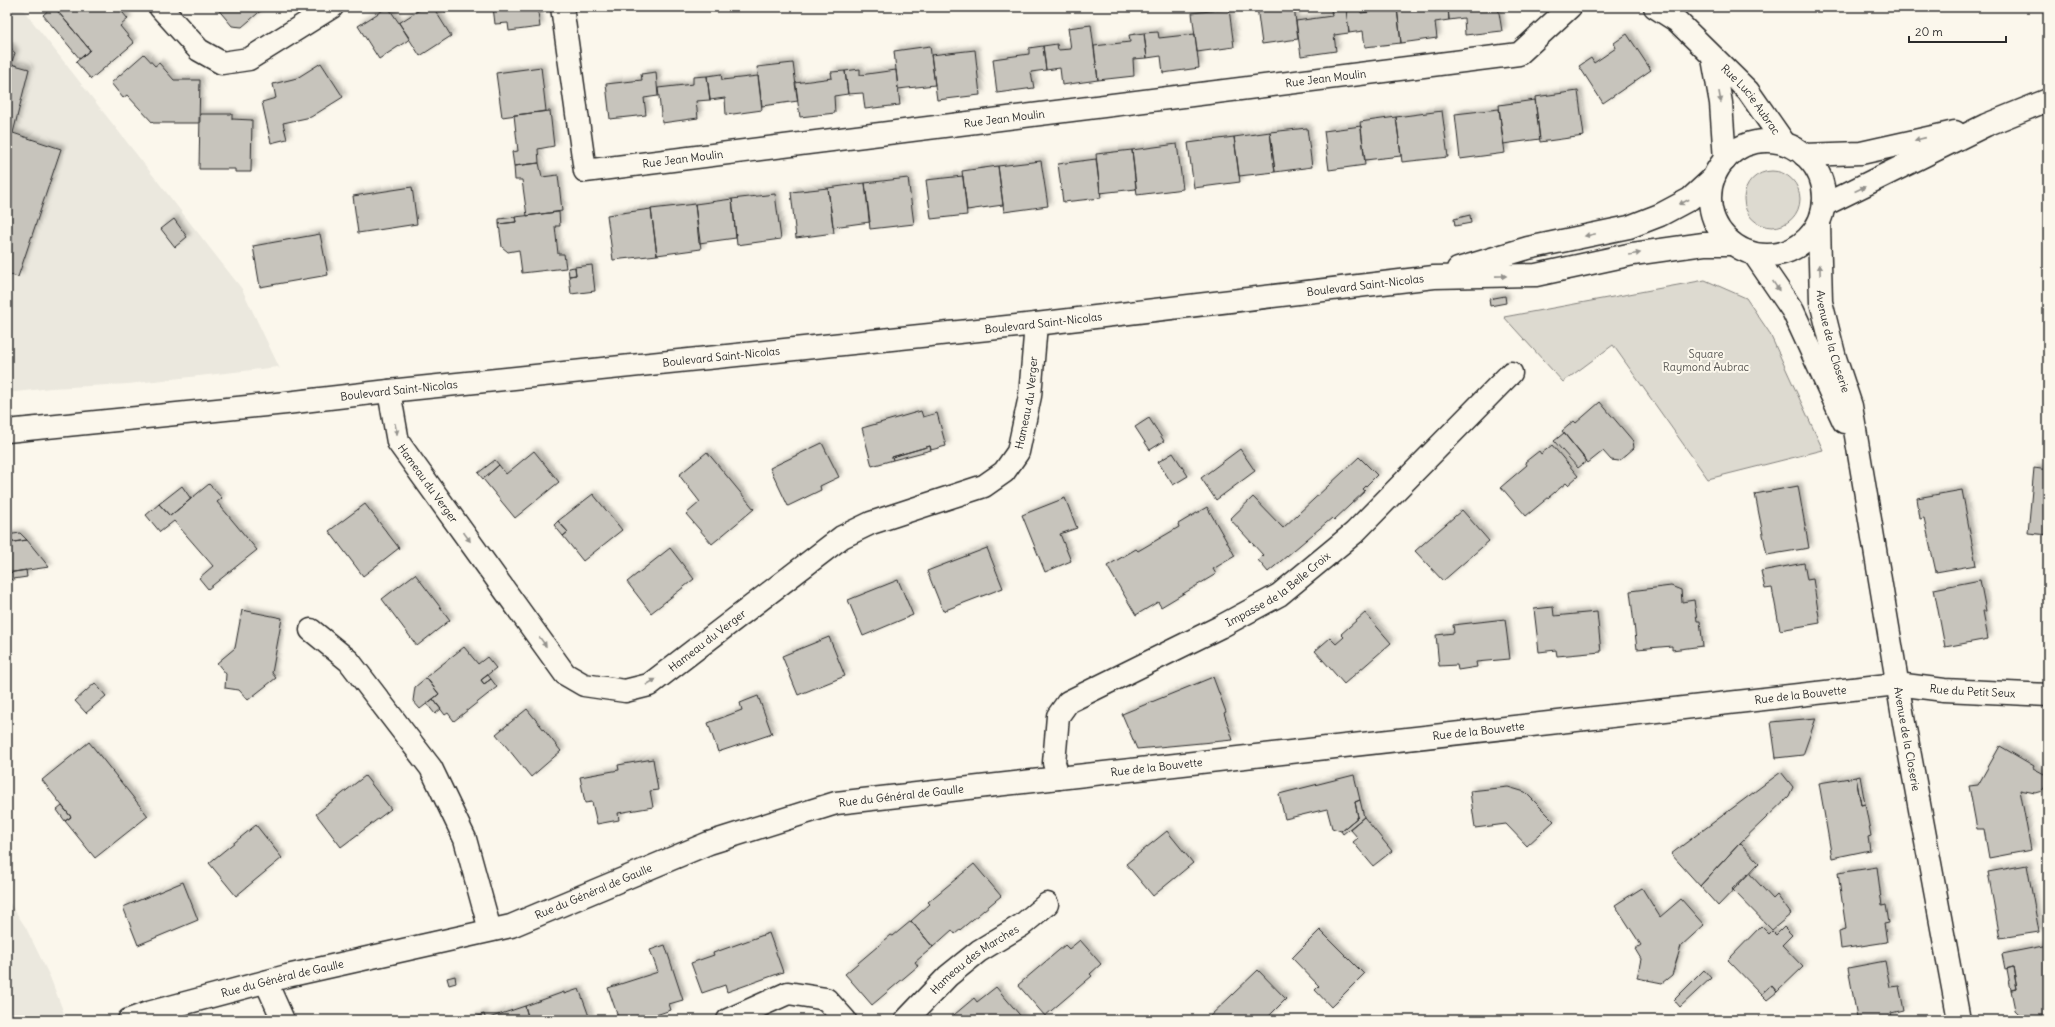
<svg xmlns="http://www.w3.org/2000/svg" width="2055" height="1027" font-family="Delius,sans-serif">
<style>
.built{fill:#ebe8de}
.green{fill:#dddad0;stroke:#84827e}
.building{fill:#c7c4bc;stroke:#2b2b2b;filter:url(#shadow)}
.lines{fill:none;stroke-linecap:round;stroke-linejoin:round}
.minor-casing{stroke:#2b2b2b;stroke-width:25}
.major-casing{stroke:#2b2b2b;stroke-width:25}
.minor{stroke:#fbf7ec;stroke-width:22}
.major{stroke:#fbf7ec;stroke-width:22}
.oneway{fill:#93918c}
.labels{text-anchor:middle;stroke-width:4;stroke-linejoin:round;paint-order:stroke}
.street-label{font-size:11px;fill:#2b2b2b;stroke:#fbf7ec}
.park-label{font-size:11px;fill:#585754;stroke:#fbf7ec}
</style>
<defs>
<filter id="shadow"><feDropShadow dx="3.5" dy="-3.5" stdDeviation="2" flood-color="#0004"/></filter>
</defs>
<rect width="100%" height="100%" fill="#fbf7ec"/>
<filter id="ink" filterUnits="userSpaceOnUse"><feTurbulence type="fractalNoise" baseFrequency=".025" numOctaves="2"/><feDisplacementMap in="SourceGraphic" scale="8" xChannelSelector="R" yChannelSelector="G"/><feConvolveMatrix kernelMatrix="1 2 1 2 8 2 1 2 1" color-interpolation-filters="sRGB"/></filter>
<g filter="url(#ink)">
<path class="built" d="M7 7H21L242 289 280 369 278 367 128 384 51 388 7 393Z
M7 899 26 928 50 977 64 1013 59 1020H7Z"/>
<path class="green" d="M1744 199a28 28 0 1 1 56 0a28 28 0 1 1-56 0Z
M1705 280 1746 298 1769 332 1823 450 1708 479 1613 345 1563 382 1504 317Z"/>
<path class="building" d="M52 7H54L90 50 80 59 43 15Z
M54 7H118L128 19 120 26 134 43 91 79 76 62 90 50Z
M216 7H265L242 27 232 26Z
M388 7 410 39 379 59 358 26Z
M424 7H433L451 36 420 56 399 23Z
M442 7H453L445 12Z
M493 7H543L544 12H538L540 27 509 31 508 23 495 24Z
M1257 7H1294L1298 39 1262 44Z
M1360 7 1361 13 1397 8 1401 43 1365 47 1363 31 1349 33 1346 8Z
M1408 7H1448L1449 20 1435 22 1437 38 1401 43 1397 8Z
M1448 7H1498L1502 31 1465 35 1464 18 1449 20Z
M1346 8 1349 33 1334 35 1336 51 1301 56 1296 21 1332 16 1331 10Z
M1229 9 1234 47 1197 52 1192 13Z
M1091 25 1098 80 1062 85 1060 68 1046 70 1043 46 1057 44 1058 50 1071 49 1068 28Z
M1158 32 1159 38 1195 34 1199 68 1163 73 1161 56 1147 58 1144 33Z
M1144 33 1147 58 1133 59 1134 76 1098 80 1094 46 1130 42 1129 35Z
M1627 34 1651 70 1603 103 1579 66 1591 58 1594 63 1616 48 1614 43Z
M7 44 15 53 11 64 29 69 13 133 61 149 18 277 7 274Z
M930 46 935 85 898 89 894 51Z
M1043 46 1046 70 1031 72 1034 88 997 93 993 59 1029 54V48Z
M975 50 980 95 937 100 931 55Z
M144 54 155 66 159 63 174 80H200L199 123H153L127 95 123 98 111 83Z
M321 63 343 97 311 117 283 123 287 139 271 143 262 102 276 98 273 84 297 78Z
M793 63 798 101 762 106 757 67Z
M541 67 546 111 502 117 496 73Z
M860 69V75L896 70 900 105 865 109 863 93 848 94 845 71Z
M845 71 848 94 834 96 835 113 800 117 795 83 832 78 831 72Z
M656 72 658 96 644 98 646 115 610 119 606 84 642 80 641 74Z
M721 74 722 80 758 76 762 110 726 115 725 98 710 100 707 76Z
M707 76 710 100 696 101 698 118 662 123 658 88 693 84V77Z
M1578 91 1584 136 1540 142 1535 97Z
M1535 100 1540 139 1503 144 1499 105Z
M1499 109 1505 153 1460 159 1455 114Z
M550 111 554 146 538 149 539 163 514 166 512 152 518 151 514 115Z
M1442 111 1448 157 1402 162 1396 117Z
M200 114H232V119L252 120 251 172H235V169H199Z
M1396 117 1401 156 1365 160 1360 122Z
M1361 126 1365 165 1329 170 1324 131Z
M1307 128 1312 167 1275 172 1270 132Z
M1270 132 1275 172 1239 176 1234 137Z
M1234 137 1240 182 1194 188 1188 143Z
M1177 144 1183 189 1137 195 1132 150Z
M1132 150 1136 189 1100 193 1096 154Z
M1096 159 1101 198 1063 202 1058 164Z
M1041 161 1048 206 1004 212 998 166Z
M539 163 542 177 558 175 562 211 527 216 522 180H515L514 166Z
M998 166 1003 205 967 210 962 171Z
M963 176 967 215 931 219 926 180Z
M908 178 914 224 870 229 865 183Z
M865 183 870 222 833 227 828 188Z
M412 187 417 224 358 233 353 196Z
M828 188 834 233 796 238 791 192Z
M775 194 781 239 737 245 732 199Z
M732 199 736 238 699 243 695 204Z
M695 204 701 249 657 255 651 209Z
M651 209 657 255 613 260 607 215Z
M559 212 560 226H555L558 254H564L566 268 522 273 519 250 508 252 502 247 499 224 516 222 515 217Z
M1470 215 1471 223 1455 226 1454 219Z
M515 217 516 222 499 224V219Z
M174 219 187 237 175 247 161 229Z
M320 234 328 275 260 287 253 246Z
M592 265 595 291 571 294 569 276 576 275 575 267Z
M575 267 576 275 569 276 568 268Z
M1505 296 1506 303 1490 306 1489 299Z
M1600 402 1633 441 1634 448 1619 461 1611 460 1603 451 1588 463 1562 431 1574 421 1576 423Z
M921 411 923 417 937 413 946 446 931 450 930 446 892 457 893 460 872 466 862 428Z
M1149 418 1164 441 1150 450 1135 427Z
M1564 433 1587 461 1578 468 1554 441Z
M822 443 839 477 820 486 821 490 788 506 770 468Z
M1552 445 1578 476 1568 485 1566 483 1526 516 1501 487 1527 465 1525 462 1539 451 1541 454Z
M930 446 931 450 893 460 892 457Z
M1240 449 1255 471 1216 500 1201 478Z
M534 451 559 482 515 518 483 479 499 465 506 474Z
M707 452 754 509 712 544 686 514 700 502 679 475Z
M1173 453 1188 476 1173 485 1158 462Z
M1359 457 1377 475 1363 489 1365 491 1334 520 1332 518 1268 572 1258 560 1263 555 1230 519 1253 497 1283 528Z
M495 460 499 465 483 479 478 473Z
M2034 468 2048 470V535L2028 533Z
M209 484 222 498 217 502 257 550 208 589 199 578 213 566 174 521 160 532 146 515 159 504 170 516Z
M182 486 191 499 170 516 159 504Z
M1798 486 1809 548 1767 555 1755 494Z
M1962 490 1976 565 1936 572 1924 518 1920 519 1917 498Z
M593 494 622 530 583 561 563 536 568 532 558 521Z
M1065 498 1077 528 1060 534 1071 561 1045 572 1022 515Z
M365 504 399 548 363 576 329 531Z
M1207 507 1235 556 1213 569 1216 574 1161 607 1158 602 1136 615 1107 566 1136 549 1138 551 1179 527 1178 524Z
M1462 510 1489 541 1443 581 1415 551Z
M558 521 568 532 563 536 554 525Z
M20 533 27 540 7 543V535Z
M27 540 49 567 7 573V543Z
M670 548 694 579 651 613 627 582Z
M987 548 1003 588 943 611 927 571Z
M1804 563 1807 580 1813 579 1820 623 1780 630 1772 588 1765 589 1761 571Z
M26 570 27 577 7 580V573Z
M415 574 450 620 417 646 382 599Z
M898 580 913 615 863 636 848 600Z
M1980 580 1986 611H1983L1988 639 1945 647 1934 589Z
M1671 586 1681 590 1682 602 1694 600 1697 621H1700L1703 646 1672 650V646L1637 649 1630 591Z
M1553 607 1554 616 1597 612 1601 652 1557 656 1556 650 1539 652 1534 609Z
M242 610 282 618 272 673 276 678 248 700 239 690 225 688 226 674 217 663 235 648Z
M1365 613 1391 643 1344 684 1315 651 1330 638 1336 644 1344 637 1341 634Z
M1505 619 1510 659 1476 662 1477 667 1458 670 1457 665 1439 666 1436 635 1454 633 1453 625Z
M829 637 845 676 798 695 782 656Z
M464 647 478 664 487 657 496 668 481 680 484 684 491 679 497 687 454 721 448 713 445 715 433 699 439 694 426 677Z
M488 675 491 679 484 684 481 680Z
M1213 677 1226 712 1224 713 1233 740 1137 749 1122 714Z
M426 678 439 694 420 709 413 701 415 687Z
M95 683 106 696 86 713 75 701Z
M758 696 772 734 718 752 708 723 742 710 740 703Z
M433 699 441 709 435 714 427 704Z
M527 709 561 751 531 777 496 734Z
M1816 718 1803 755 1776 758 1771 722Z
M89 742 148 816 95 858 65 821 71 817 42 780Z
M2000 746 2034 766 2033 768 2046 775 2048 782 2042 791 2035 793 2020 790 2031 850 1989 858 1984 829H1977L1969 786 1978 785Z
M653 759 658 790 650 791 653 807 618 813 619 820 597 824 592 802 585 803 580 777 619 770 618 765Z
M1781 772 1793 787 1789 796 1740 843 1700 886 1671 854Z
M1354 775 1360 800 1355 802 1358 817 1341 831 1332 828 1327 809 1285 819 1279 794Z
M365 776 391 809 341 847 316 814Z
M1860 776 1865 804 1861 805 1856 777Z
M1856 777 1861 805 1865 804 1871 836 1868 837 1870 850 1832 858 1819 783Z
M1508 787 1525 792 1554 821 1527 846 1506 824 1475 828 1470 791Z
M1360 800 1364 817 1343 834 1341 831 1358 817 1355 802Z
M62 806 71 817 65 821 57 810Z
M1364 817 1392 851 1373 866 1353 842 1358 838 1350 829Z
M256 825 282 858 236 896 209 863Z
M1167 831 1193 863 1153 896 1126 864Z
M1740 843 1759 863 1718 906 1700 886Z
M974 864 1001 896 955 934 952 930 933 947 911 921 930 904 928 902Z
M2027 865 2039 932 2000 938 1988 872Z
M1877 867 1882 906 1886 905 1889 923 1884 924 1887 942 1841 949 1839 931 1846 929 1838 873Z
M1749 873 1773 899 1777 895 1791 914 1772 930 1732 889Z
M183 882 198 920 138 945 123 907Z
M1642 888 1660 917 1681 899 1704 925 1681 946 1672 975 1662 983 1637 978 1641 959 1635 949 1641 945 1615 905Z
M911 921 933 947 915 962 918 966 872 1005 845 974 891 935 893 936Z
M1761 926 1769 934 1772 931 1776 935 1784 927 1792 935 1782 945 1803 967 1777 992 1771 985 1761 994 1728 960Z
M1320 930 1364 974 1331 1007 1315 990 1319 986 1292 958Z
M769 933 783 972 727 992 725 985 702 993 691 963 714 955 713 953Z
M1080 940 1101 964 1090 974 1092 976 1045 1016 1018 985 1065 945 1069 949Z
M665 945 683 1000 669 1004 671 1010 641 1020H619L608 988 658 972 650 950Z
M2048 945V1008L2045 1015 2024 1019 2015 1010 2011 990 2017 989 2013 967 2005 969 2002 954Z
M1885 961 1890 987 1899 986 1904 1010 1891 1013 1893 1020H1854V1018L1857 1017 1848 968Z
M2013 967 2017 989 2011 990 2007 969Z
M1258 970 1286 999 1265 1020 1207 1019Z
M1704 970 1711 978 1680 1007 1674 1000Z
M455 976 456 983 449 985 447 978Z
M1771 985 1777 992 1767 1000 1761 994Z
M996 987 1024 1020H948L974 998 977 1002Z
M579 989 590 1019 529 1020 525 1006 564 992V994Z
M525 1006 529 1020H486V1019Z
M484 1014 486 1020H471L470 1019Z"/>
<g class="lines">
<g class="minor-casing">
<g id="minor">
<path d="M160 7 199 50 222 63 249 59 332 7"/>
<path id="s1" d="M562 7 585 171 1519 54 1570 7"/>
<path id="s2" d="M1655 7 1677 21 1748 91 1785 144"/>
<path d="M1713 58 1721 103 1725 160"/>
<path id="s3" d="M1819 224 1821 302 1835 358 1851 406 1904 723 1959 1020"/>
<path d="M1754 254 1793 311 1844 422"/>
<path id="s4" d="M389 391 398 442 565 674 584 685 625 691 649 685 842 537 871 523 984 486 1004 472 1018 452 1030 396 1036 324"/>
<path d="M311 630 349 661 431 768 465 839 490 930"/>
<path id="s5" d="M1059 778 1054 763 1058 716 1068 702 1220 627 1279 595 1354 533 1511 373"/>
<path d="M266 982 283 1020"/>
<path id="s6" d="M129 1020 148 1013 287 976 511 926 709 843 836 803 1897 684 1944 690 2048 695"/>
<path d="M728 1020 788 993 826 999 845 1020"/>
<path id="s7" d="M906 1020 948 976 979 951 1022 925 1047 904"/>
</g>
</g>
<g class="major-casing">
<g id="major">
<circle cx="1767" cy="198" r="57"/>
<path d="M1804 155 1861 153 1955 132"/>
<path d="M1824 205 1986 125 2048 100"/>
<path d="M1458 269 1528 248 1629 227 1660 215 1690 199 1714 177"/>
<path id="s8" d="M7 431 286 403 389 391 1036 324 1434 277 1536 275 1633 254 1704 244H1733"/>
</g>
</g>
<use href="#minor" class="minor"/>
<use href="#major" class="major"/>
</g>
<defs><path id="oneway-solid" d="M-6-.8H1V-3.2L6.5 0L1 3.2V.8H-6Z"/></defs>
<g class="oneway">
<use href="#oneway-solid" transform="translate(1720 97) rotate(80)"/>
<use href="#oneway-solid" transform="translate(1920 139) rotate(167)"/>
<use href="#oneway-solid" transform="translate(1860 189) rotate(-25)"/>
<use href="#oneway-solid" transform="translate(1684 202) rotate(152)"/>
<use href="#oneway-solid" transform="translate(1590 235) rotate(168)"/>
<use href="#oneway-solid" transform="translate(1635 254) rotate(-10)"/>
<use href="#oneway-solid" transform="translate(1820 270) rotate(-92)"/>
<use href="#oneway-solid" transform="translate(1501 276) rotate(-1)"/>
<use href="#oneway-solid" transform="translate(1776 286) rotate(56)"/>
<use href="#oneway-solid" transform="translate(396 429) rotate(79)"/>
<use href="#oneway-solid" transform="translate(467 537) rotate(54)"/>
<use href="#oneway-solid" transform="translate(543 642) rotate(54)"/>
<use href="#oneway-solid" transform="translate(651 682) rotate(-31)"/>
</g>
</g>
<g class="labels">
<g class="street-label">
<text dy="4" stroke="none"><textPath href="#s1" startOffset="912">Rue Jean Moulin</textPath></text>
<text dy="4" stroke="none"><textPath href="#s2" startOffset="134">Rue Lucie Aubrac</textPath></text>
<text dy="4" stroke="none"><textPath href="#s1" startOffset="588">Rue Jean Moulin</textPath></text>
<text dy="4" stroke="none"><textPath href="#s1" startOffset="264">Rue Jean Moulin</textPath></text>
<text dy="4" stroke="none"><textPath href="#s8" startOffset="1366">Boulevard Saint-Nicolas</textPath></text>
<text dy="4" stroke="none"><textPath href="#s8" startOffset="1042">Boulevard Saint-Nicolas</textPath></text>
<text dy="4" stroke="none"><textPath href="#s3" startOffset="119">Avenue de la Closerie</textPath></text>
<text dy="4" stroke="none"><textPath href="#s8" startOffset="718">Boulevard Saint-Nicolas</textPath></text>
<text dy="4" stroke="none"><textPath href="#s8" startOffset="394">Boulevard Saint-Nicolas</textPath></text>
<text dy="4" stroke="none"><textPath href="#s4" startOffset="919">Hameau du Verger</textPath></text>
<text dy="4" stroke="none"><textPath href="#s4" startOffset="103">Hameau du Verger</textPath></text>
<text dy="4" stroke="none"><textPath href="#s5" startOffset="319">Impasse de la Belle Croix</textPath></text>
<text dy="4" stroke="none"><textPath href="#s4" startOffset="499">Hameau du Verger</textPath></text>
<text dy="4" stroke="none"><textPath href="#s6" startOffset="1885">Rue du Petit Seux</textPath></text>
<text dy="4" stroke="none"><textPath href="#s6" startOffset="1712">Rue de la Bouvette</textPath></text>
<text dy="4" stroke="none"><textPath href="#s6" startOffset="1388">Rue de la Bouvette</textPath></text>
<text dy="4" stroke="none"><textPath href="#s3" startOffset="524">Avenue de la Closerie</textPath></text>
<text dy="4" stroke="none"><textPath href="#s6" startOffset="1064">Rue de la Bouvette</textPath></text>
<text dy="4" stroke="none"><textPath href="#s6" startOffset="807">Rue du Général de Gaulle</textPath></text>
<text dy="4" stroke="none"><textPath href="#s6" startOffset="483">Rue du Général de Gaulle</textPath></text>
<text dy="4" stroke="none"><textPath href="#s7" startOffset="92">Hameau des Marches</textPath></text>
<text dy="4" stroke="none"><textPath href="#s6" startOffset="159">Rue du Général de Gaulle</textPath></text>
</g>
<g class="park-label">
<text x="1706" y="358">Square<tspan x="1706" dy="13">Raymond Aubrac</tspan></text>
</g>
</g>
<rect width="2055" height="1027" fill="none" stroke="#fbf7ec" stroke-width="24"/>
<rect x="12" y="12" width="2031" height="1003" fill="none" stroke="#2b2b2b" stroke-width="1.5" filter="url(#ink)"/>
<path d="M1909 36v6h97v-6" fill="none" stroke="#2b2b2b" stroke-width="2"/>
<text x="1915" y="36" font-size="12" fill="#2b2b2b" stroke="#fbf7ec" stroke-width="3" paint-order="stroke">20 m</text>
</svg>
